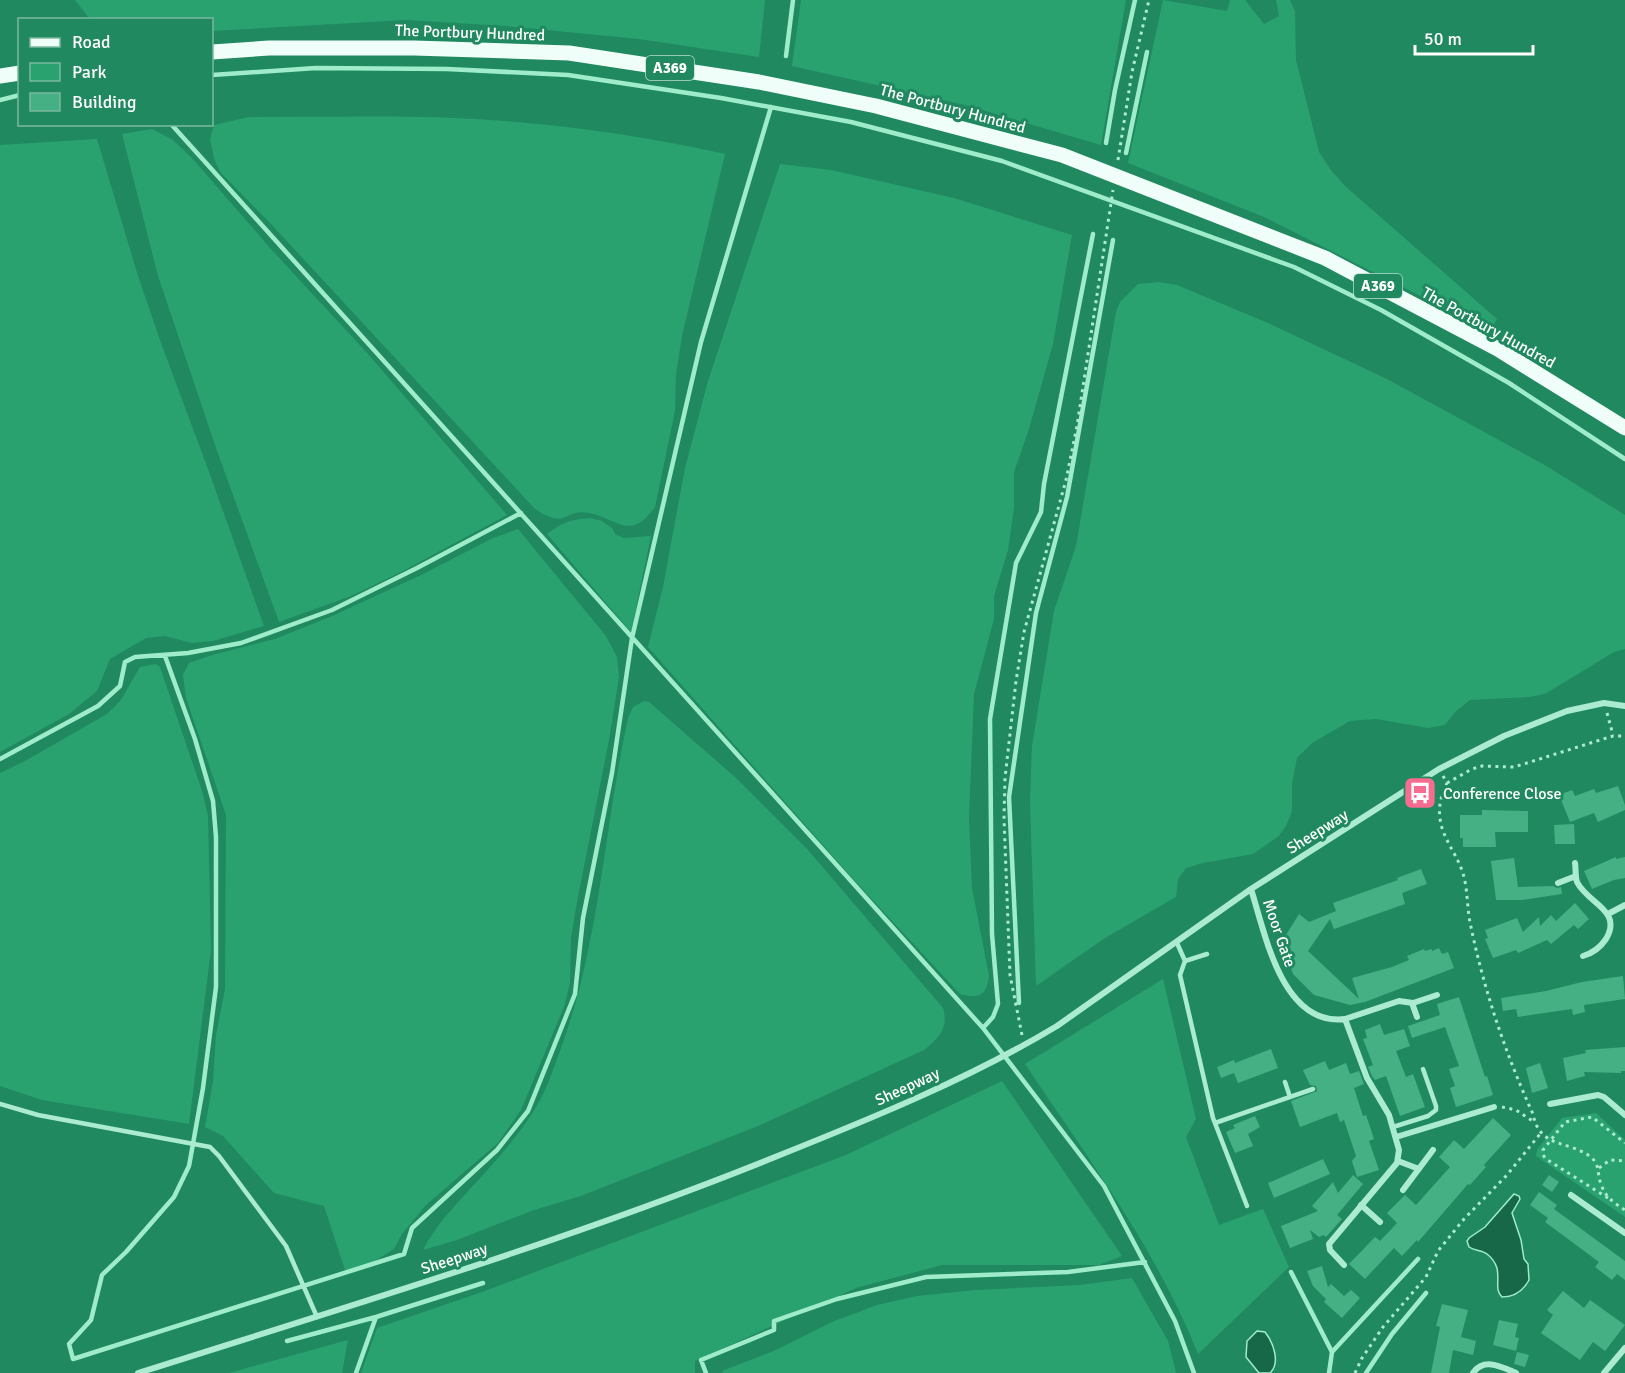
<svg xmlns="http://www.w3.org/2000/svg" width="1625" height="1373" font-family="Signika,sans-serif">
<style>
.green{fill:#29a270}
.water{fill:#166848;stroke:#9feccb;stroke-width:1.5}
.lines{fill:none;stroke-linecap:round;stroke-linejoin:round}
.stream{stroke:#9feccb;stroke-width:4.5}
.building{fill:#44b084}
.path{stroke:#abebd1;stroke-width:3;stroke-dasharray:3 4.5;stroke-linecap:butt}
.lane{stroke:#abebd1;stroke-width:4.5}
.street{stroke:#abebd1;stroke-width:6}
.primary{stroke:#f0fef9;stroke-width:15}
.labels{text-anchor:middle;stroke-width:6;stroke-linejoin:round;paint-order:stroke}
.shield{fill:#20895f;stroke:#bcdccf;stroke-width:1.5}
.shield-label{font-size:15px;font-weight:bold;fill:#fff}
.street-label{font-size:16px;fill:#fff;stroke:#20895f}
.poi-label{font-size:16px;fill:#fff;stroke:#20895f;text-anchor:start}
</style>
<rect width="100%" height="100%" fill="#20895f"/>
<path class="green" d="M75 0H765L759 57 639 39 506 26 406 20 212 31V20L90 19Z
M801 0H1126L1101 145 965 105 792 66Z
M1163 0 1227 11 1230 0H1245L1264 24 1279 16 1276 0H1290L1295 11 1296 60 1319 152 1330 169 1345 186 1497 319 1490 331 1264 217 1128 163Z
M249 117C307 117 365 116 422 117 523 119 626 132 725 154L682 336 676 374 675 411 655 507C630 542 619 519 589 513 563 508 568 531 535 509L271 224 220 172 214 158 210 139 214 125Z
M152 129 173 140 192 158 270 248 368 354 507 515 401 572 351 596 279 622 216 448 158 276 122 134Z
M97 139 138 276 161 343 208 469 264 626 213 641 192 643 165 636 146 638 110 659 97 691 69 714 0 752V145Z
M780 164 831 170 954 198 1072 235 1053 344 1029 429 1014 472V508L1008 550 994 596V619L974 694 969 819 972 888 989 976C986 996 980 999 960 994L854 880 648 647 663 587 685 468 708 381Z
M1159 282 1177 285 1268 323 1387 379 1543 464 1625 515V649L1614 652 1545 694 1529 697 1470 700 1456 711 1445 725 1428 728 1376 719 1350 721 1312 743 1297 758 1292 784V811L1287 824 1279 836 1253 854 1203 863 1186 868 1178 879 1176 897 1105 938 1036 986 1030 802 1032 746 1054 611 1076 546 1116 312 1120 302 1138 284Z
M590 518 602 521 612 528 616 535 624 538 651 536 631 632 547 534C561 523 572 519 590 518Z
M518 529 606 636 617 657 619 677 609 740 577 902 571 938 570 983 564 1007 521 1110 498 1143 426 1205 402 1234 394 1249 370 1264 345 1270 324 1206 274 1193 223 1136 205 1127 213 1081 216 1035 225 989 226 815 186 698 183 675 189 663 212 655 275 639 332 616 421 575 493 538Z
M156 664 160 667 203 794 208 816 211 950 189 1124 42 1100 0 1086V773L25 761 107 714 121 700 140 667Z
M644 701 649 702 735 777 808 850 943 1008C949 1028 939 1038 924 1050L758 1126 581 1196 534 1210 457 1240 423 1250C436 1225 451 1210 470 1189 493 1164 519 1136 536 1107 547 1090 554 1067 561 1048 600 942 604 828 628 718L633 707Z
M1163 979 1196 1119 1186 1137 1219 1225 1263 1209 1289 1267 1198 1354C1157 1250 1087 1157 1025 1064Z
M1002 1081 1122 1256 1099 1265H942L856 1288 695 1361V1373H361L377 1328 482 1292 846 1155Z
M1596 1113 1625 1140V1217L1536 1156 1537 1150 1562 1118Z
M1132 1278 1168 1341 1176 1373H723L722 1371 776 1350 832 1322 877 1305 917 1296 976 1290 1080 1285Z
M348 1340 342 1373H229Z"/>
<path class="water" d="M1514 1194 1519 1196 1520 1199 1512 1213 1521 1240 1524 1259 1528 1264 1529 1280C1523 1291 1514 1297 1502 1297 1491 1287 1507 1270 1487 1254 1482 1250 1475 1251 1469 1247L1467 1241 1469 1238 1485 1227Z
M1257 1331 1265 1332C1273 1342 1281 1363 1270 1373H1259L1246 1357 1247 1341Z"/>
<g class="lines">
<path class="stream" d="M786 56 793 0
M212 75 316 68 447 69 568 75 721 98 851 122 1002 161 1294 267 1381 310 1509 383 1625 459
M0 100 20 95
M171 124 983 1028 1104 1186 1175 1321 1194 1373
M1106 143 1115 90 1135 0
M1126 153 1147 52
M165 656 195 739 213 801 216 837V987L203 1088 189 1166 174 1197 126 1252 102 1275 91 1320 69 1344 73 1359 404 1254 412 1228 497 1150 528 1111 575 994 583 918 612 773 632 638 701 342 771 107
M0 759 98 706 120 686 125 662 135 657 188 653 241 643 332 610 417 568 521 513
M1019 1003 1009 797 1036 613 1067 497 1113 240
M983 1028 993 1017 998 1004 992 934 990 719 1016 563 1041 512 1044 484 1093 234
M1291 1272 1332 1352
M287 1341 376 1317 483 1283
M356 1373 376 1317
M706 1373 701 1360 774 1330V1321L837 1299 926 1277 1068 1272 1145 1262
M1329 1373 1332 1352 1418 1259
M1366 1373 1392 1334 1426 1293"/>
</g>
<path class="building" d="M1618 786 1625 805V810L1598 822 1594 813 1570 822 1559 795 1572 790 1575 796 1594 789 1596 793Z
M1482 810 1528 811V832H1495L1496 847H1463V838H1460V815H1482Z
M1574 824 1575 844H1555L1554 825Z
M1616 857V859L1625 857V878L1614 880 1592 889 1584 871Z
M1514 858 1518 887 1553 886 1557 888 1561 887 1562 894 1522 900H1496L1491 861Z
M1421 869 1427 884 1402 893 1405 904 1334 929 1330 919 1308 951 1359 999 1352 978 1392 967 1409 960 1407 956 1424 949 1425 951 1432 949V951L1439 948 1442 954 1448 952 1454 968 1365 1002 1350 1005 1314 995 1293 974 1284 948 1289 938 1286 935 1299 914 1309 922 1336 911 1333 903 1398 880 1397 878Z
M1575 903 1589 919 1578 929 1574 925 1551 944 1547 940 1518 953 1516 950 1493 958 1485 939 1488 938 1485 930 1517 918 1523 932 1539 917 1540 926 1551 915 1556 921Z
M1623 976 1625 999 1584 1005 1585 1012 1573 1015 1572 1009 1518 1017 1516 1009 1503 1011 1501 998 1546 991 1582 982Z
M1459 997 1485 1077 1487 1076 1493 1095 1456 1107 1450 1088 1455 1086 1449 1069 1459 1066 1445 1027 1412 1038 1408 1026 1440 1015 1437 1004Z
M1380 1024 1384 1035 1404 1029 1410 1046 1396 1051 1406 1077 1413 1074 1425 1107 1400 1116 1386 1076 1375 1080 1372 1076 1368 1067 1373 1065 1363 1039 1367 1038 1365 1030Z
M1625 1047V1071H1621V1073L1584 1072 1585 1076 1567 1081 1563 1058 1586 1053 1585 1050Z
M1271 1049 1278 1068 1238 1083 1234 1073 1221 1078 1217 1067 1234 1060 1235 1063Z
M1325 1061 1329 1070 1346 1063 1350 1074 1359 1071 1364 1084 1354 1088 1363 1116 1366 1115 1374 1139 1369 1141 1379 1170 1357 1177 1352 1161 1356 1156 1344 1120 1340 1122 1337 1113 1300 1127 1291 1101 1317 1091 1316 1086 1310 1085 1303 1070Z
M1540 1063 1548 1088 1532 1093 1526 1068Z
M1255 1116 1260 1127 1248 1134 1253 1146 1235 1153 1226 1132 1235 1128 1233 1125Z
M1493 1118 1511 1135 1484 1165 1486 1167 1470 1185 1468 1184 1418 1242 1417 1240 1402 1256 1394 1248 1365 1279 1349 1264 1375 1237 1380 1241 1397 1223 1387 1213 1405 1195 1416 1205 1450 1167 1439 1157 1454 1140 1464 1149Z
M1323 1159 1330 1174 1274 1198 1268 1183Z
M1353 1175 1363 1184 1337 1215 1342 1219 1326 1237 1324 1235 1319 1237 1310 1230 1313 1239 1290 1248 1281 1226 1318 1211 1312 1206 1333 1182 1338 1193Z
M1549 1175 1559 1182 1552 1192 1542 1185Z
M1539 1192 1557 1205 1554 1209 1625 1261V1280L1617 1274 1612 1280 1595 1267 1599 1262 1545 1222 1548 1218 1530 1205Z
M1322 1266 1328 1287 1331 1284 1344 1296 1351 1290 1360 1298 1342 1318 1324 1302 1326 1299 1313 1286 1307 1271Z
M1563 1291 1584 1308 1590 1300 1625 1325 1605 1351 1593 1342 1580 1360 1541 1333 1553 1315 1547 1310Z
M1442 1304 1468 1310 1461 1337 1476 1341 1473 1355 1453 1350 1449 1373H1431L1440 1327 1436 1326Z
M1499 1320 1518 1324 1515 1337 1519 1338 1516 1351 1493 1345Z
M1517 1352 1529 1355 1525 1367 1514 1364Z"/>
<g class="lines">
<path class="path" d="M1118 160 1132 72 1149 0
M1607 713 1613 735
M1443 776 1447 783C1442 794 1438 805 1440 818 1442 839 1459 856 1464 877 1468 893 1467 911 1471 927 1484 990 1506 1055 1533 1114 1540 1150 1569 1139 1592 1158 1600 1166 1597 1174 1601 1184 1605 1197 1614 1203 1625 1210
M1447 783 1472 769 1482 766 1514 767 1613 736H1625
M1022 1035 1010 975 1004 818 1005 778 1016 681 1024 632 1066 480 1077 426 1113 190
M1502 1107 1516 1110 1534 1122
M1599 1168 1610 1160 1625 1161
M1608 1198 1546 1159 1543 1155V1150L1565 1122 1592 1117 1625 1143
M1355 1373 1362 1358 1383 1327 1426 1277 1438 1251 1464 1219 1507 1175 1540 1134"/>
<path class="lane" d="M1177 943 1185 961 1180 975 1213 1118 1247 1206
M1185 961 1207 954
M1285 1082 1290 1097
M0 1104 38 1115 210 1147 219 1156 286 1246 317 1317
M1215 1123 1313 1089
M1393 1127 1428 1116 1436 1110V1106L1423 1069"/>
<path class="street" d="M1575 863C1576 869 1575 876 1577 882 1588 904 1623 910 1606 939 1600 948 1593 953 1583 956
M1558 883 1576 876
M1251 889C1265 933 1282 1027 1345 1019L1367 1078 1389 1115 1399 1150 1397 1163 1329 1244 1330 1250 1344 1265
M1608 914 1625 905
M1412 1003 1417 1017
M1345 1019 1399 1001 1413 1003 1437 995
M1550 1104 1598 1095 1604 1097 1625 1115
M1396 1137 1494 1107
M1398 1161 1419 1169
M1403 1190 1433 1150
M1571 1195 1625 1233
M1361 1205 1380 1222
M138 1373C352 1305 567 1241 775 1157 870 1119 969 1079 1057 1026L1251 889 1439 769 1504 736 1567 711 1604 703 1625 706
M1473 1373C1484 1357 1502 1367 1516 1373
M1604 1373 1625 1348"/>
<path class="primary" d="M212 52 269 48H414L569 53 759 82 876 106 1062 155 1325 258 1496 348 1625 428
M0 76 20 73"/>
</g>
<defs>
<g id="bus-square" transform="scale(1.725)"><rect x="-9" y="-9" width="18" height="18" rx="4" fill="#f86c8f" stroke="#20895f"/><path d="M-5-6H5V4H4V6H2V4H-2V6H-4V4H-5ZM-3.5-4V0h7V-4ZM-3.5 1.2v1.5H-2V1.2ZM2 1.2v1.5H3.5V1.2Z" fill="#fff"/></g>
</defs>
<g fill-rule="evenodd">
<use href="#bus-square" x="1420" y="793"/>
</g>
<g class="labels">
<g class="shield">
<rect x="646" y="56" width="48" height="24" rx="4.5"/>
<rect x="1354" y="274" width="48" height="24" rx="4.5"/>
</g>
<g class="shield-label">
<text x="670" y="73">A369</text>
<text x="1378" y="291">A369</text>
</g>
<g class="street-label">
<text transform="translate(470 32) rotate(2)" y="6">The Portbury Hundred</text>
<text transform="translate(953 108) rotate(15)" y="6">The Portbury Hundred</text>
<text transform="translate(1489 327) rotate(29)" y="6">The Portbury Hundred</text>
<text transform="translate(1317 831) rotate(-32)" y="6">Sheepway</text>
<text transform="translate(1280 933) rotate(71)" y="6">Moor Gate</text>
<text transform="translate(907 1086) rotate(-25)" y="6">Sheepway</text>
<text transform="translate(454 1258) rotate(-18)" y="6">Sheepway</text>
</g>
<g class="poi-label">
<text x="1443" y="799">Conference Close</text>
</g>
</g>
<rect x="18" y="18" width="195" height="108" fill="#20895f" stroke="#79b89f" stroke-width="1.5"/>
<rect x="30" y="38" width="30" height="9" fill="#f0fef9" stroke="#79b89f" stroke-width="1.5"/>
<text x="72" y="48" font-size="18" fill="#ffffff">Road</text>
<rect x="30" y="63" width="30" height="18" fill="#29a270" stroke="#79b89f" stroke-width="1.5"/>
<text x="72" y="78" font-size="18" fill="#ffffff">Park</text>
<rect x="30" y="93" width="30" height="18" fill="#44b084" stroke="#79b89f" stroke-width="1.5"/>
<text x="72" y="108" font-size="18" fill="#ffffff">Building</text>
<path d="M1415 45v9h118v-9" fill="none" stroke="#ffffff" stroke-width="3"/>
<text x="1424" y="45" font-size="18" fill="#ffffff" stroke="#20895f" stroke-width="4.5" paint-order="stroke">50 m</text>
</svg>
